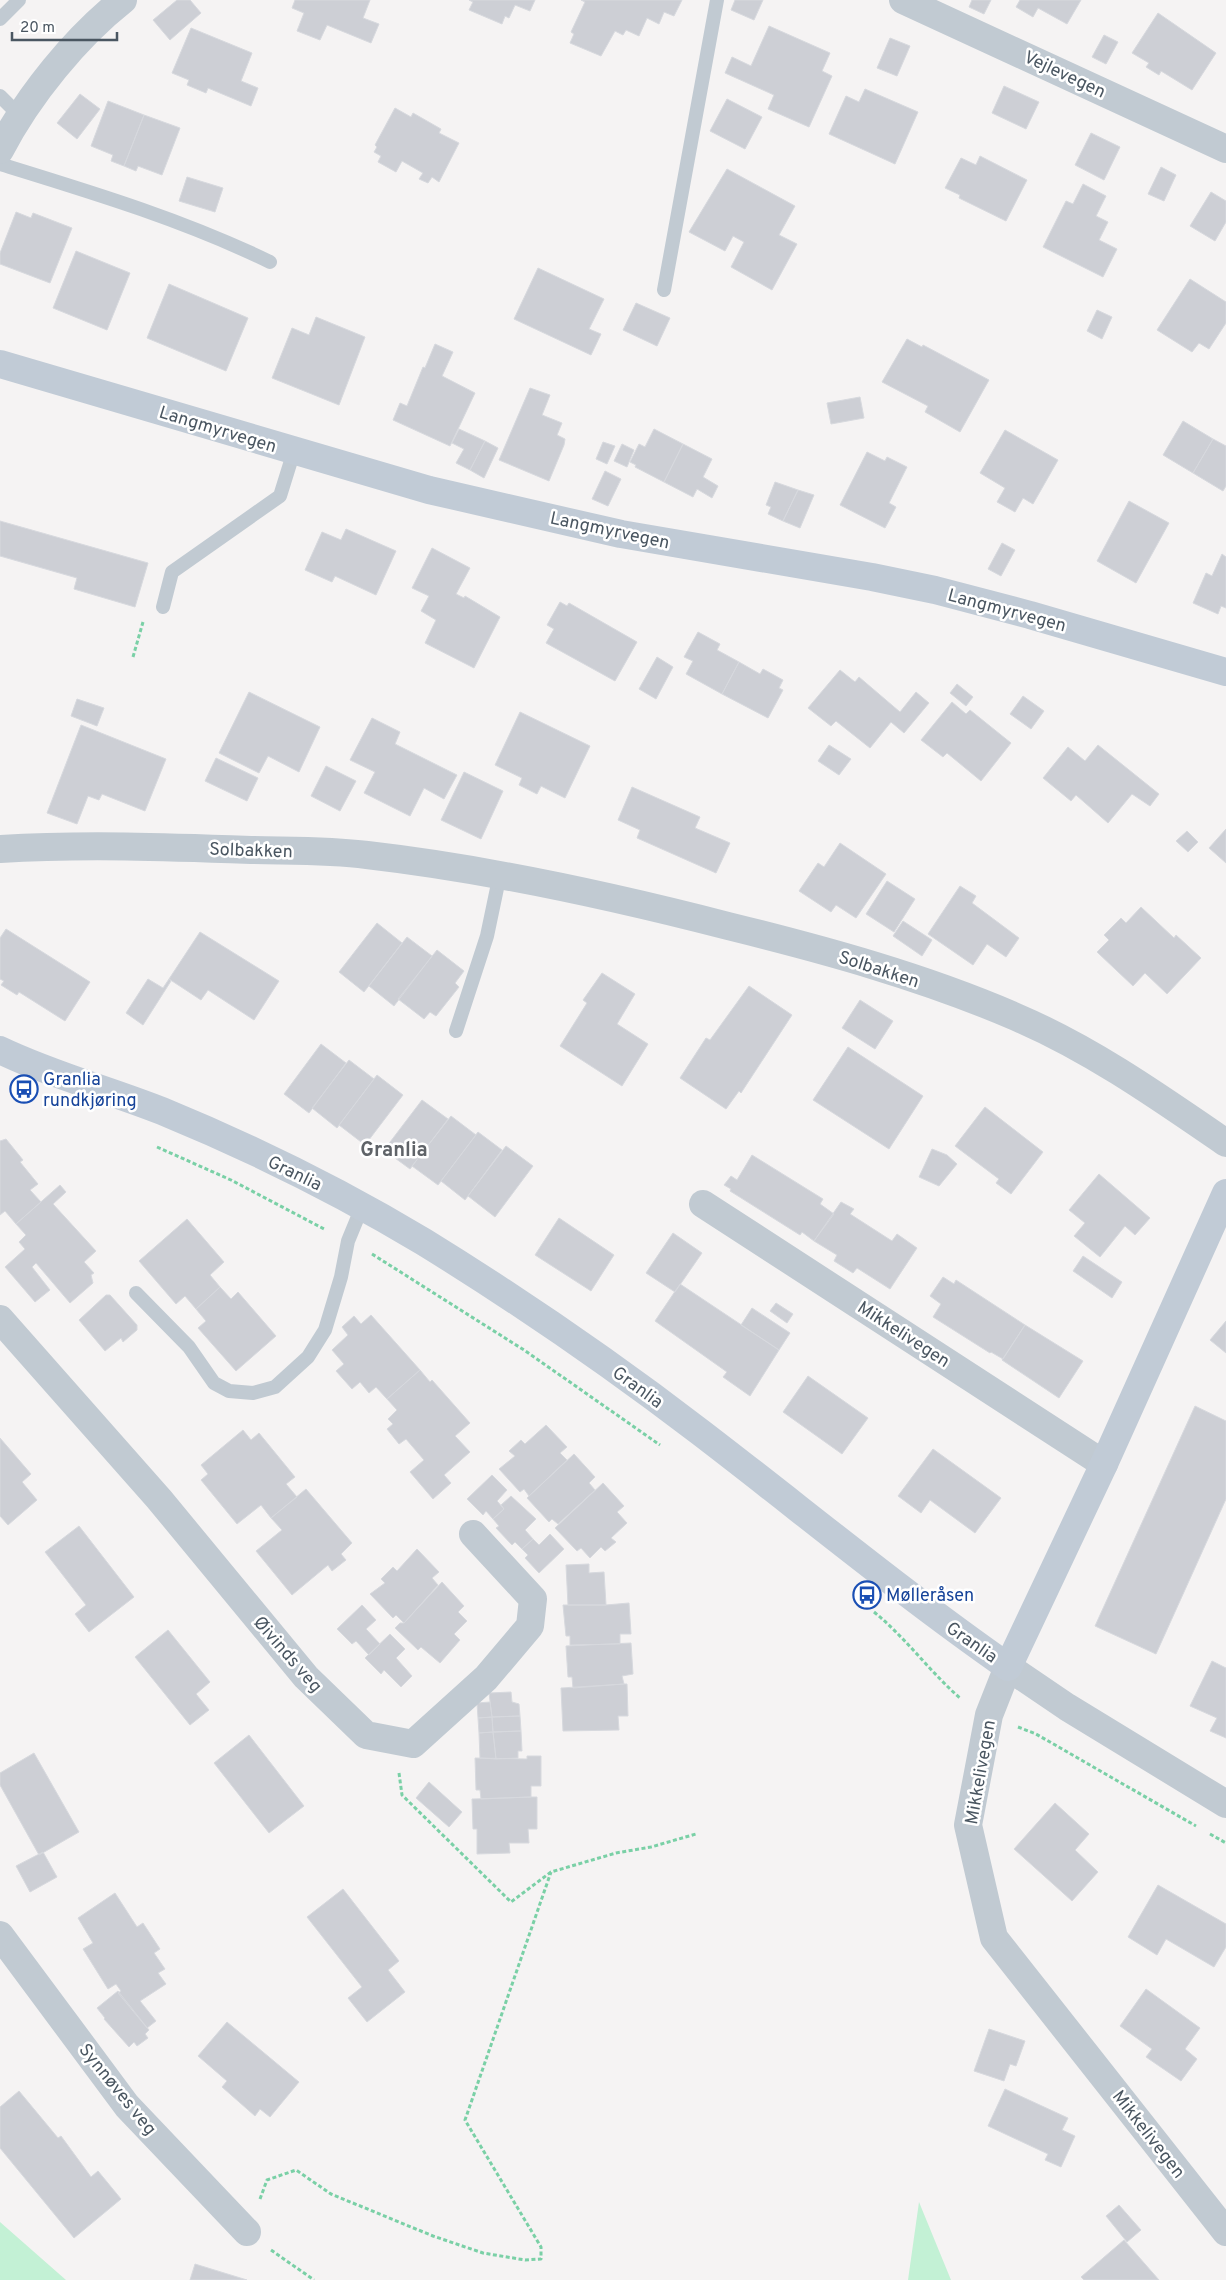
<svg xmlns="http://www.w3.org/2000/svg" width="1226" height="2280" font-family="Overpass,sans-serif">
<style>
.green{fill:#c3f1d5}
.building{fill:#cdcfd5;stroke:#d7d9de}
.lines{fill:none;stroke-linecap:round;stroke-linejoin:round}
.path{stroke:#7ad0a6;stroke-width:3;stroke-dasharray:4 2.5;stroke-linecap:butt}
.lane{stroke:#c1cad2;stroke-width:14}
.street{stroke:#c1cad2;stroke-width:28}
.secondary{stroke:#c1cbd6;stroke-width:28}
.labels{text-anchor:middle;stroke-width:5;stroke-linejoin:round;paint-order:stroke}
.street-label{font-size:18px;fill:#4a5661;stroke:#fff}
.transit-label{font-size:18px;fill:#164399;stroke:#fff;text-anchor:start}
.quarter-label{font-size:20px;font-weight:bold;fill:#5f6368;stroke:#fff}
</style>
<rect width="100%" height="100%" fill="#f5f3f3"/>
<path class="green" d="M919 2202 951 2280H908Z
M0 2222 66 2280H0Z"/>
<path class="building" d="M177 0H190L201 13 170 40 153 20Z
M295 0H370L363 18 379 24 371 43 327 25 320 40 297 31 304 13 292 8Z
M469 0H535L530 11 515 5 509 18 505 16 502 24 469 10 473 2Z
M581 0H682L674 16 664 12 659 24 647 18 639 36 626 30 623 35 615 31 601 56 570 43 574 34 571 32 585 2Z
M735 0H763L754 20 731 10Z
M972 0H991L984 14 969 7Z
M1020 0H1081L1067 24 1038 8 1033 17 1016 7Z
M1158 13 1216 53 1192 90 1161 71 1159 75 1146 67 1149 63 1132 53Z
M769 26 830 53 822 71 832 76 809 127 768 109 774 95 725 73 732 57 751 66Z
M191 28 252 53 241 81 258 88 251 106 208 88 206 93 187 85 189 80 172 73Z
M1104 35 1118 42 1106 64 1092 57Z
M890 38 910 46 897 76 877 68Z
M1004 86 1039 102 1026 129 992 113Z
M865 89 918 112 895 164 829 134 846 96 859 102Z
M80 94 100 109 77 139 57 123Z
M727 99 762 117 745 149 710 131Z
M108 101 144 115 124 166 111 161 113 155 91 146Z
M395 108 411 117 413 113 441 129 439 133 459 143 439 182 432 177 428 183 419 179 423 173 402 161 396 172 378 162 381 156 374 152 377 147 375 145Z
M144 115 180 128 162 175 138 166 136 171 124 166Z
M1091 133 1120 147 1104 180 1075 165Z
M980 156 1027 180 1006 221 959 198 960 195 945 188 961 158 976 165Z
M1161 167 1176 175 1164 201 1148 194Z
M727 169 795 206 779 235 797 244 772 290 731 267 744 242 733 236 725 251 689 232Z
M187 177 223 188 215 212 179 201Z
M1083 184 1106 196 1096 216 1108 222 1099 240 1117 249 1103 277 1043 247 1066 201 1073 204Z
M1211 192 1226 201V222L1215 241 1190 226Z
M16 212 31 218 33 213 72 228 50 283 0 264V253Z
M76 251 130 273 107 330 53 308Z
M538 268 604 299 589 329 601 334 591 355 514 319Z
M1190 279 1226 302V323L1209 349 1199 343 1192 352 1157 330Z
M169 284 248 318 226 371 147 338Z
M636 303 670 318 657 346 623 330Z
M1097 310 1112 317 1102 339 1087 331Z
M316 317 365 337 339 405 272 378 292 328 309 335Z
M907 339 922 347 923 345 989 380 960 432 925 412 928 406 882 382Z
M435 344 453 352 442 376 475 393 450 446 393 420 400 403 407 406 423 367 425 368Z
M530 388 550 395 542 415 562 423 557 435 565 439 564 445 549 481 499 460Z
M860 397 864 418 831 424 827 403Z
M1183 421 1213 439 1193 473 1163 455Z
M459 429 485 441 470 470 456 463 464 449 452 443Z
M654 429 683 444 664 482 635 467 636 465 630 462 639 444 645 447Z
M1005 430 1058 460 1033 504 1023 498 1015 512 997 502 1005 488 980 473Z
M1213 439 1226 446V486L1223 491 1193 473Z
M485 441 498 448 484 478 470 470Z
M603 442 615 446 607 464 596 459Z
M622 444 634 450 627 467 614 461Z
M683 444 712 459 703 477 718 486 712 498 697 489 693 497 664 482Z
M867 452 885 461 887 457 907 467 889 503 896 507 885 528 840 505Z
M605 471 621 479 608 506 592 499Z
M775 482 798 490 783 521 768 514 771 507 766 505Z
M798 490 814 495 800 528 783 521Z
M1129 501 1169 523 1136 583 1097 561Z
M0 521 148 563 135 607 74 589 77 578 0 556Z
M346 529 396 551 376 595 335 576 332 582 305 570 322 532 341 540Z
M1002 543 1015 550 1001 576 988 569Z
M432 548 470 568 456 594 464 598 465 596 500 617 474 668 425 643 436 620 421 611 429 596 412 588Z
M1222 554 1226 557V608L1221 606 1218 614 1193 603 1206 573 1212 576Z
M560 602 567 606 569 603 637 642 615 681 546 643 554 629 547 625Z
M698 632 720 644 717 650 739 662 722 694 686 674 693 661 684 657Z
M657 657 673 667 656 699 639 689Z
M739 662 760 674 763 669 783 680 779 688 783 690 768 718 722 694Z
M840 670 855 682 859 677 900 712 916 692 929 703 904 733 891 722 870 748 836 721 831 726 808 708Z
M957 684 973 697 966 706 950 693Z
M249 692 320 727 299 772 268 756 259 773 219 753Z
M1023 696 1044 711 1031 729 1010 714Z
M77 699 104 708 97 726 71 716Z
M952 702 966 714 970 710 1011 743 981 781 947 753 943 757 921 740Z
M520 712 590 746 565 798 541 786 537 794 519 785 522 778 495 765Z
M372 718 400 732 395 744 457 775 444 799 424 788 410 816 364 793 375 772 350 760Z
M81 725 166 759 145 811 102 794 99 800 88 796 77 824 47 813Z
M829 745 851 759 839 775 818 761Z
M1098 745 1159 794 1150 806 1132 794 1108 823 1076 795 1071 801 1043 778 1068 747 1085 761Z
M216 758 258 778 247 801 205 781Z
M326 766 356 781 340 811 311 796Z
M464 772 503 791 481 839 441 820Z
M632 787 700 817 695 828 730 843 716 873 637 838 640 830 618 820Z
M1226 829V863L1209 848Z
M1187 831 1198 842 1188 852 1176 841Z
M840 843 886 874 856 918 836 905 831 912 799 891 818 863 824 867Z
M887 881 915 899 894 932 866 914Z
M960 886 976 896 972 903 1019 938 1006 957 987 944 973 965 928 934Z
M1141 907 1174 938 1176 935 1201 958 1167 994 1145 973 1133 986 1097 952 1109 940 1104 935 1121 918 1126 923Z
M903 921 932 940 922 956 893 936Z
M377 923 402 943 364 992 339 972Z
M6 929 90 982 65 1021 19 992 17 995 1 985 4 981 0 979V938Z
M200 932 279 981 254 1020 208 990 201 1000 169 979Z
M407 937 432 956 394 1006 369 986Z
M437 950 464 971 455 983 459 987 436 1016 430 1012 424 1019 398 999Z
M602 973 635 994 617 1024 648 1044 622 1086 560 1046 587 1003 583 1000Z
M148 979 163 988 169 979 171 981 143 1025 126 1013Z
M749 986 792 1015 741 1093 739 1091 726 1109 680 1078 706 1038 710 1040Z
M860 1000 893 1021 875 1049 842 1028Z
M321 1044 346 1063 309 1113 284 1094Z
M848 1047 923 1096 889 1149 813 1100Z
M349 1060 374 1079 337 1128 312 1108Z
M377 1075 403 1095 365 1145 339 1125Z
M422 1100 448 1119 410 1169 384 1150Z
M985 1107 1043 1152 1011 1194 996 1183 999 1179 955 1146Z
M451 1116 476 1135 438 1185 412 1166Z
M478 1132 502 1150 465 1200 441 1181Z
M6 1139 23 1160 20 1162 38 1184 30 1190 41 1202 16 1224 5 1211 0 1215V1141Z
M506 1146 533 1166 495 1217 468 1196Z
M932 1149 947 1155 957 1164 939 1186 919 1177Z
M752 1155 823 1199 820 1204 834 1214 814 1241 802 1232 800 1235 730 1191 731 1189 724 1185 731 1176 737 1180Z
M1099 1174 1150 1218 1135 1235 1125 1226 1100 1257 1074 1236 1085 1223 1069 1210Z
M60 1185 66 1192 53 1204 96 1251 84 1262 94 1273 91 1275 93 1283 70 1303 36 1263 32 1267 50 1290 35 1302 5 1267 25 1249 19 1242 26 1235 16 1224Z
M841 1202 854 1209 850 1214 892 1241 897 1234 917 1248 890 1289 857 1268 853 1273 834 1261 837 1255 814 1241Z
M559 1218 614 1255 591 1291 535 1255Z
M187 1219 224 1262 210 1275 220 1287 196 1309 185 1296 176 1304 139 1261Z
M673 1233 702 1253 675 1292 646 1273Z
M1083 1256 1122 1282 1112 1298 1073 1271Z
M943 1277 954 1284 956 1280 1025 1325 1003 1359 991 1352 990 1353 933 1317 941 1304 930 1296Z
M680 1284 779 1350 750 1396 723 1377 727 1372 655 1321Z
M220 1287 231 1299 238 1292 276 1336 236 1371 198 1328 206 1321 196 1309Z
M106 1295H110L137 1325V1330L123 1342 121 1338 105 1351 79 1320Z
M776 1303 793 1314 787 1323 770 1311Z
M752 1308 790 1333 779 1350 741 1325Z
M371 1315 420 1370 387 1399 376 1387 369 1393 360 1382 352 1389 336 1371 344 1364 332 1350 348 1335 342 1327 354 1316 361 1324Z
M1226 1321V1353L1210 1340Z
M1025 1325 1083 1361 1059 1398 1002 1360Z
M420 1370 430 1382 432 1380 470 1423 455 1436 470 1452 444 1475 451 1483 433 1499 410 1472 424 1460 406 1439 399 1444 387 1429 393 1424 388 1419 397 1410 387 1399Z
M808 1376 868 1418 842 1454 783 1412Z
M1195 1406 1226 1421V1499L1156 1654 1095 1626Z
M546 1425 567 1447 560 1453 567 1460 529 1496 524 1489 520 1492 499 1469 515 1456 509 1451 521 1440 525 1444Z
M243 1430 251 1440 259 1433 295 1477 286 1484 297 1497 271 1518 261 1505 237 1524 201 1480 208 1474 201 1465Z
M0 1438 31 1474 22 1482 37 1500 8 1525 0 1516Z
M933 1449 1001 1498 975 1533 930 1500 921 1513 898 1496Z
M574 1454 595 1477 589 1483 595 1490 558 1524 552 1519 549 1522 527 1498Z
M492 1475 507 1490 497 1501 504 1509 493 1519 486 1511 483 1515 467 1499Z
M603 1483 624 1506 617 1512 627 1523 611 1538 616 1542 605 1551 601 1547 590 1558 581 1548 577 1551 555 1528Z
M306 1489 352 1543 341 1554 346 1560 332 1571 328 1565 292 1595 256 1551 282 1530 271 1518Z
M511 1496 536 1519 525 1530 533 1539 522 1549 515 1542 512 1545 496 1528 499 1526 493 1519 504 1509 501 1505Z
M79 1526 134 1597 89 1632 75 1614 86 1605 45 1552Z
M550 1534 564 1549 539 1573 525 1558 528 1555 522 1549 533 1539 539 1545Z
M417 1549 439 1572 432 1578 438 1585 404 1623 396 1615 393 1618 370 1594 385 1583 381 1579 393 1567 397 1571Z
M589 1564V1573L604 1572 606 1605H568L566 1565Z
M442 1582 464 1606 458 1612 467 1621 454 1634 460 1640 440 1663 421 1647 418 1650 395 1628 400 1623H404Z
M629 1603 631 1634H620V1644L570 1645V1636H566L563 1605H606Z
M362 1605 376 1620 366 1629 380 1644 369 1655 356 1641 352 1644 337 1629Z
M168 1630 210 1682 196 1694 209 1710 190 1725 135 1657Z
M390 1634 405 1649 396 1658 412 1676 401 1687 384 1670 381 1674 365 1658Z
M631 1643 633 1674 622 1676 624 1684 573 1688 572 1677H568L566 1646Z
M1212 1661 1226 1668V1738L1210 1731 1217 1718 1190 1706Z
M624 1684H627L628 1716H618L619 1730 563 1731 561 1688Z
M511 1692 512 1702 519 1704 520 1716 492 1717 489 1693Z
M490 1702 492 1717 478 1718 477 1703Z
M520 1716 521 1731 493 1732 492 1717Z
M492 1717 493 1732 479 1733 478 1718Z
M521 1731 522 1751H518V1758L496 1759 493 1732Z
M493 1732 496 1759 480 1758 479 1733Z
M249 1735 304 1806 269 1833 214 1763Z
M34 1753 79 1832 39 1855 0 1785V1773Z
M527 1756H541V1786H531V1797L481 1799 480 1790H476L475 1758 527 1759Z
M429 1782 462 1812 449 1827 416 1798Z
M531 1797H537V1829H528L529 1843H509L510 1853 477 1854V1829H473L472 1799Z
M1055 1803 1089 1834 1075 1850 1098 1872 1072 1901 1014 1849Z
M43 1852 57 1877 30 1892 16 1866Z
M1158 1885 1226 1924V1947L1214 1967 1166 1939 1157 1955 1128 1937Z
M343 1889 399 1961 388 1970 405 1992 367 2022 348 1998 362 1987 307 1917Z
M115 1893 137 1927 143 1923 160 1949 154 1953 165 1969 158 1973 166 1984 140 2001 156 2021 147 2028 118 1993 121 1991 116 1984 108 1989 83 1949 93 1943 78 1918Z
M1146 1989 1200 2028 1185 2049 1197 2059 1181 2081 1146 2057 1152 2049 1120 2026Z
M118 1991 149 2030 145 2034 148 2038 137 2046 134 2042 129 2047 104 2019 105 2018 97 2008Z
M227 2022 299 2082 270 2117 260 2109 255 2116 222 2087 227 2081 198 2056Z
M989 2029 1025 2041 1016 2066 1010 2064 1004 2081 974 2071Z
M1005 2089 1068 2118 1062 2130 1075 2136 1061 2167 1045 2160 1048 2154 988 2126Z
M19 2091 58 2138 61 2136 91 2177 98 2171 121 2199 74 2238 0 2148V2107Z
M1119 2205 1141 2230 1127 2242 1106 2216Z
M1124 2240 1159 2280H1084L1081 2277Z
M195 2264 247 2280H190Z"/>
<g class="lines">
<path class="path" d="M133 657 143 622
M157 1147 231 1180 326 1230
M372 1254 524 1350 660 1445
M874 1612C906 1638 930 1672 961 1699
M1018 1727 1036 1734 1196 1826
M399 1773 402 1795 511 1902 551 1872 616 1853 651 1847 696 1834
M1210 1834 1226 1843
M260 2199 267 2180 296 2170 331 2194 433 2236 483 2253 525 2260 541 2259V2247L465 2120 551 1872
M271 2250 314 2280"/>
<path class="lane" d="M0 19 19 0
M0 96 20 116
M0 164C91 192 184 220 270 262
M664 290 717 0
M163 607 172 572 280 496 294 451
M456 1031 487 936 500 874
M136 1293 189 1347 214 1383 229 1391 253 1393 275 1387 308 1357 325 1330 341 1277 348 1241 362 1207"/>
<path class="street" d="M903 0 1226 149
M0 150C28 96 76 37 123 0
M0 849C83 844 168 847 251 850 290 851 329 850 367 855 489 869 608 895 728 926 825 950 924 977 1016 1017 1091 1049 1159 1097 1226 1143
M703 1204 1104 1464
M0 1319 159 1499 306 1677 366 1735 413 1744 486 1678 530 1626 533 1599 473 1534
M1226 1804 1067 1707 1008 1667 989 1715 968 1825 994 1938 1226 2232
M0 1935 127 2106 247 2232"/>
<path class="secondary" d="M0 364 429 490 621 534 872 577 935 590 1030 615 1226 672
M0 1050C52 1075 109 1090 162 1111 252 1148 341 1192 424 1242 518 1300 611 1364 700 1432 802 1510 902 1593 1008 1667L1104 1464 1226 1193"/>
</g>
<defs>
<g id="bus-ring" transform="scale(1.4375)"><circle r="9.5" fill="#fff" stroke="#1a4fb4" stroke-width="1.5"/><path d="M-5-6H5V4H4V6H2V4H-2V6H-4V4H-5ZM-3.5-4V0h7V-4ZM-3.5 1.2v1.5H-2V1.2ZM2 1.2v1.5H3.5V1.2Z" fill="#1a4fb4"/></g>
</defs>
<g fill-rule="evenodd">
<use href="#bus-ring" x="24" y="1089"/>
<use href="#bus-ring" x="867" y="1595"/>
</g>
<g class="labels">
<g class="street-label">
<text transform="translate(1065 74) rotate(25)" y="6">Vejlevegen</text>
<text transform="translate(218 429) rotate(17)" y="6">Langmyrvegen</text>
<text transform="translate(610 530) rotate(12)" y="6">Langmyrvegen</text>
<text transform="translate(1007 610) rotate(15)" y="6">Langmyrvegen</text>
<text transform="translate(251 850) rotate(2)" y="6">Solbakken</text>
<text transform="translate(879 969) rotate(18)" y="6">Solbakken</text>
<text transform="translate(295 1173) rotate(26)" y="6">Granlia</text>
<text transform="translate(904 1334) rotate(33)" y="6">Mikkelivegen</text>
<text transform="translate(638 1387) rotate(36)" y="6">Granlia</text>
<text transform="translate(972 1642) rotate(35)" y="6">Granlia</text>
<text transform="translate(288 1654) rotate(49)" y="6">Øivinds veg</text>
<text transform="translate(980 1772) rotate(-80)" y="6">Mikkelivegen</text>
<text transform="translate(118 2089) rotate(51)" y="6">Synnøves veg</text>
<text transform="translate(1149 2134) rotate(52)" y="6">Mikkelivegen</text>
</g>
<g class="transit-label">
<text x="43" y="1085">Granlia<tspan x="43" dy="21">rundkjøring</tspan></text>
<text x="886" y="1601">Mølleråsen</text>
</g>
<g class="quarter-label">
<text x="394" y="1156">Granlia</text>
</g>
</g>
<path d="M12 32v8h105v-8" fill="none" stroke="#4a5661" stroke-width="2.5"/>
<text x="20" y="32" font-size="15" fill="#4a5661" stroke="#ffffff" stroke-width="4" paint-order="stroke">20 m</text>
</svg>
